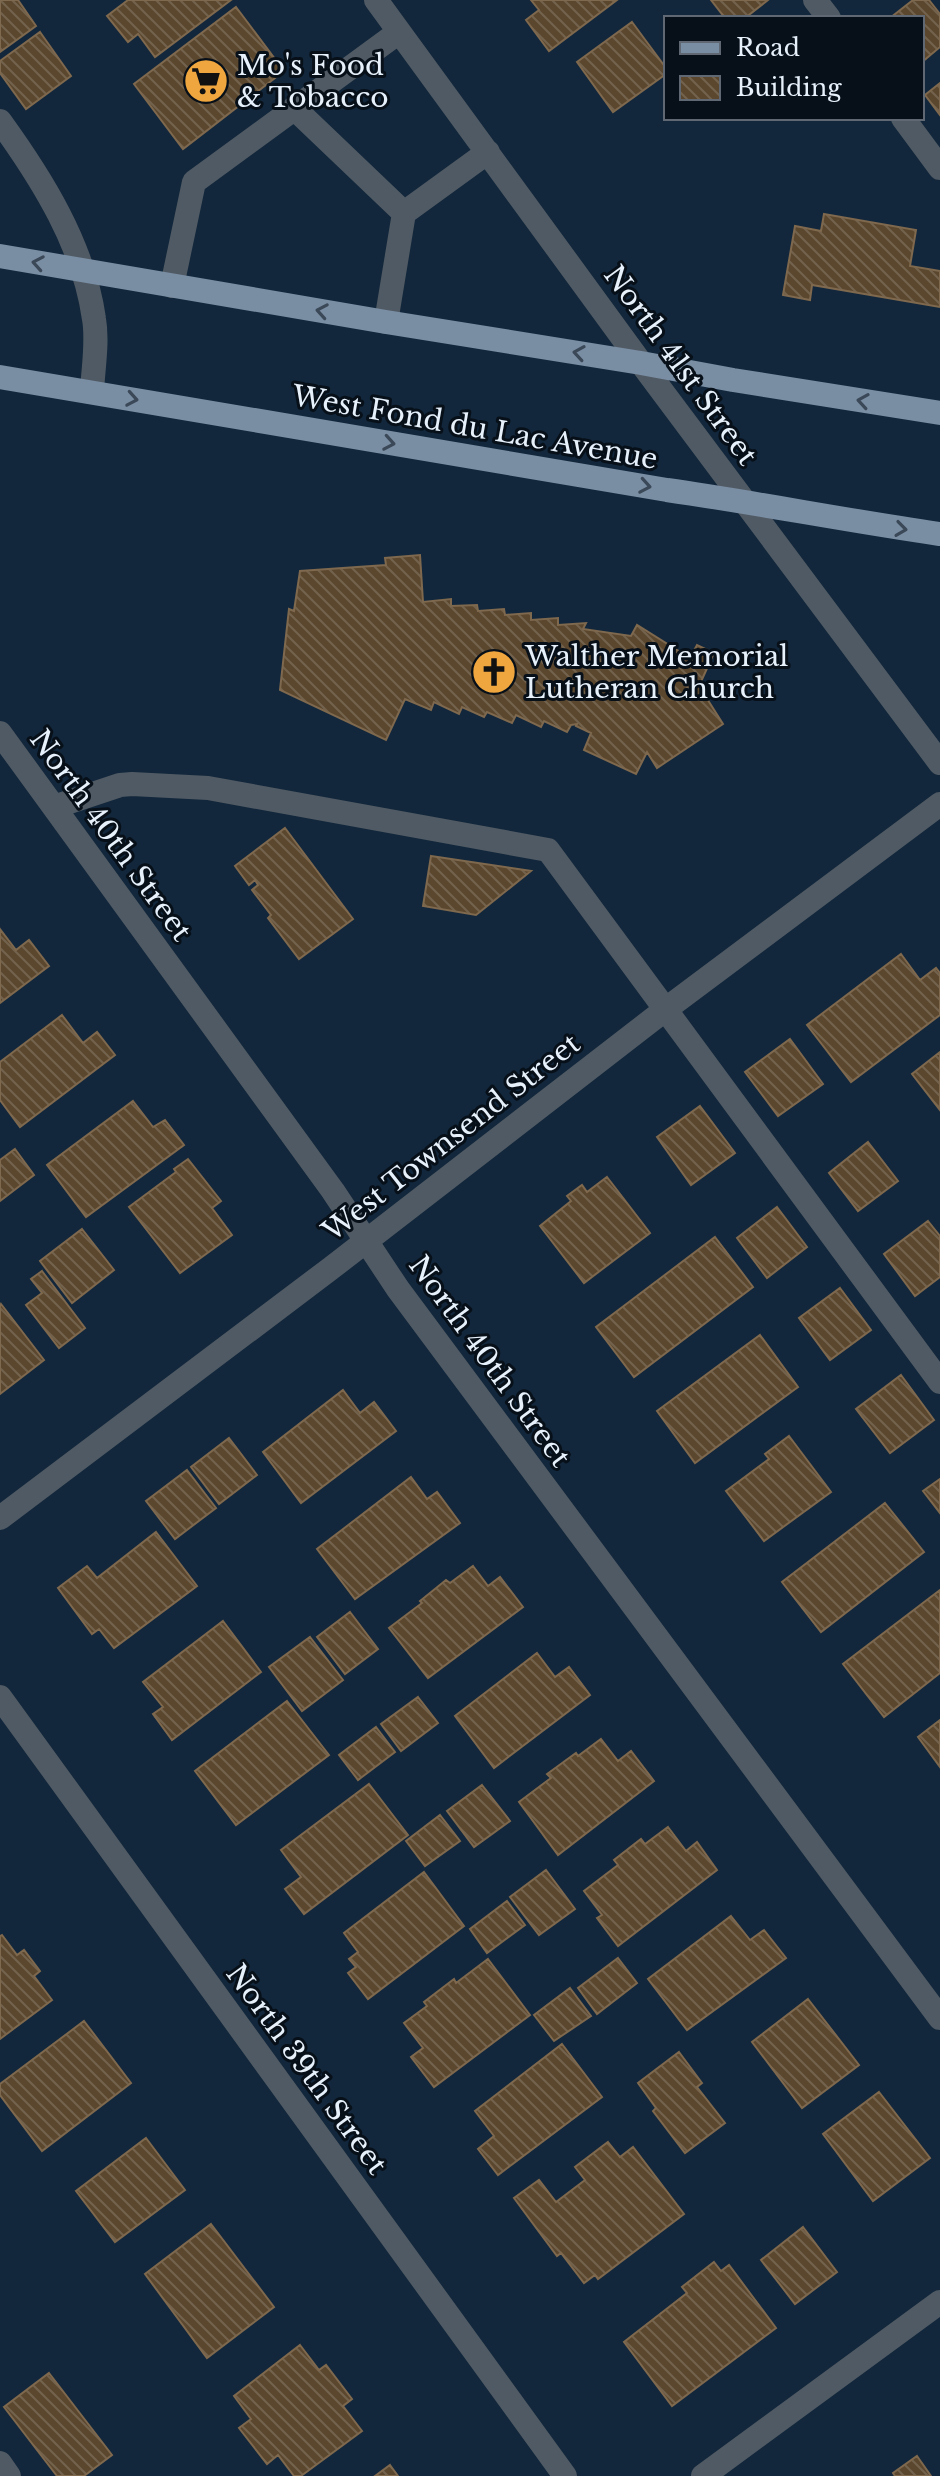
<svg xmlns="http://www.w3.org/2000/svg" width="940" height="2476" font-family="'Libre Baskerville',serif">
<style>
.building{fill:url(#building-back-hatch);stroke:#7e684e;stroke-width:2}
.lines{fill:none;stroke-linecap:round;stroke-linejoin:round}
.minor{stroke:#505a64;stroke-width:24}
.major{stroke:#798da3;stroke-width:24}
.oneway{stroke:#3a4857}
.labels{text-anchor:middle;stroke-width:6;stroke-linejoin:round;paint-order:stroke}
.poi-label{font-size:28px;fill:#e6f1fc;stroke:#070f18;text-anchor:start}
.street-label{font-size:28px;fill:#e6f1fc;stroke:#070f18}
</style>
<defs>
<pattern id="building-back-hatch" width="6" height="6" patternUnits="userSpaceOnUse" patternTransform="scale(2)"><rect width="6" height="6" fill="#5b472e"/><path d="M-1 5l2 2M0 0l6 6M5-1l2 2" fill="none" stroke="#73624d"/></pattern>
</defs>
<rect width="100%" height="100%" fill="#12273b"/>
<path class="building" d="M0 0H18L36 26 0 52Z
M128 0H231L155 57 138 34 128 42 107 16Z
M531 0H617L549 51 526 20 539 10Z
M711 0H768L745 18H725Z
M913 0H929L940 14V47L922 62V18H890Z
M236 7 284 71 183 149 134 84Z
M632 22 666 68V74L613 112 577 62Z
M40 32 71 76 26 109 0 73V61Z
M940 83V115L925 95Z
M824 214 916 230 910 266 940 271V307L812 285 810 300 783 295 795 226 821 231Z
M420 555 423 602 451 599V606L477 605 478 611 504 609 505 615 531 613V620L558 618V625L586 623 583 629 631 636 637 625 690 658 697 645 714 653 699 686 723 724 657 768 647 752 636 774 584 750 591 733 576 726 577 724 571 725 567 732 544 721 541 727 516 715 512 723 487 712 484 717 462 707 459 714 434 702 431 710 405 699 386 740 280 690 289 609 294 611 300 571 386 565 385 558Z
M285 828 353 919 299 959 268 918 271 915 252 890 258 885 255 880 249 885 235 866Z
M431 856 531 871 476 915 423 906Z
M0 929 16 950 29 940 49 966 0 1003Z
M901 954 920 980 936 968 940 973V1015L851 1082 807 1025Z
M62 1015 83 1043 97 1032 115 1055 20 1127 0 1100V1062Z
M790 1039 823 1084 778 1116 745 1072Z
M940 1052V1110L912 1074Z
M133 1101 153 1127 165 1120 184 1145 86 1217 47 1165Z
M700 1106 735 1153 691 1185 657 1137Z
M868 1142 898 1181 858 1211 829 1173Z
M15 1149 34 1175 0 1201V1160Z
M188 1159 221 1201 212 1208 232 1235 180 1273 129 1207 176 1172 174 1169Z
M607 1177 650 1233 584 1283 540 1226 571 1201 567 1196 582 1185 587 1192Z
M777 1207 807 1247 767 1278 737 1238Z
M928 1221 940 1236V1277L915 1296 884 1254Z
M82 1229 114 1270 72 1303 40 1261Z
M715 1237 753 1287 634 1377 596 1327Z
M42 1271 85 1328 59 1348 26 1305 42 1293 31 1279Z
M840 1288 871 1330 830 1360 799 1318Z
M1 1304 44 1360 0 1394V1306Z
M760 1335 798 1387 695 1463 657 1411Z
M901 1375 934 1420 890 1453 856 1409Z
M343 1390 360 1413 374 1402 396 1431 301 1503 263 1452Z
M789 1436 831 1492 764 1541 726 1491 769 1459 765 1454Z
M229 1438 257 1475 219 1504 191 1467Z
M187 1470 216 1508 175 1539 146 1501Z
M411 1477 427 1499 437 1492 460 1523 355 1599 317 1549Z
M940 1479V1513L923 1491Z
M885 1503 924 1552 821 1632 782 1582Z
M156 1532 197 1586 114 1648 99 1629 92 1634 58 1588 87 1566 97 1578Z
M473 1566 488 1586 500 1577 523 1607 428 1678 389 1628 422 1603 420 1601 446 1580 450 1583Z
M940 1590V1673L884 1717 843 1664Z
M350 1612 378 1649 345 1674 317 1637Z
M223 1621 261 1672 172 1740 153 1714 163 1707 143 1682Z
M310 1637 343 1680 302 1711 269 1667Z
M537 1653 555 1677 569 1667 590 1695 494 1768 455 1716Z
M418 1697 438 1723 401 1751 381 1724Z
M287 1701 329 1755 236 1825 195 1771Z
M940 1720V1767L918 1737Z
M376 1727 395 1752 358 1780 339 1755Z
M601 1739 618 1761 631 1751 654 1781 558 1855 519 1802 551 1778 547 1774 576 1753 578 1756Z
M369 1784 408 1835 304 1914 285 1889 301 1877 281 1850Z
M482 1785 510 1821 474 1847 447 1811Z
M440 1815 460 1841 425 1866 406 1841Z
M668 1827 686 1851 697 1842 717 1870 618 1946 597 1918 602 1915 584 1891 618 1865 614 1860 641 1839 645 1844Z
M546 1870 575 1909 539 1935 510 1897Z
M424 1872 464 1926 368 1999 348 1973 356 1967 349 1959 358 1952 344 1933Z
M507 1901 525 1925 487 1953 470 1929Z
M731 1916 750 1940 764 1930 786 1958 687 2030 648 1979Z
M2 1935 17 1955 24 1950 40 1971 34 1976 52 2000 0 2039V1936Z
M618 1958 637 1983 597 2014 578 1988Z
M488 1959 530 2015 434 2087 411 2057 423 2048 404 2023 427 2006 424 2002 454 1979 456 1983Z
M570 1988 591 2016 554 2041 534 2015Z
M808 1999 859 2065 802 2108 752 2042Z
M84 2021 131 2083 42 2151 0 2095V2084Z
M562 2044 602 2097 498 2175 478 2149 494 2136 475 2111Z
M679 2052 702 2083 697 2087 725 2123 685 2153 653 2111 656 2108 638 2083Z
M879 2092 930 2158 873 2201 823 2134Z
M146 2138 185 2190 115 2242 76 2191Z
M608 2142 620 2157 633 2147 684 2214 598 2279 595 2275 584 2283 561 2253 557 2256 514 2198 539 2180 556 2202 585 2180 575 2167Z
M211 2224 274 2307 207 2358 145 2274Z
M803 2227 837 2272 795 2304 761 2260Z
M714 2262 721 2271 729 2265 776 2328 672 2406 624 2342 687 2293 682 2287Z
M300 2345 319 2370 326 2365 352 2399 343 2406 362 2431 301 2476H294L278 2455 267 2464 239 2428 251 2419 234 2396Z
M49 2373 112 2455 84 2476H57L4 2407Z
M917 2456 931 2476H895L893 2473Z
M390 2465 398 2476H375Z"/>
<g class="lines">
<path class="minor" d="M376 0 641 363 940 763
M815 0 829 18
M294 108 404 213
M903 118 940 168
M0 121C42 179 84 246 94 319 98 342 93 369 92 392
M172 286 194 182 399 32
M386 322 404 213 488 152
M0 733 333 1191 398 1289 940 2018
M54 807 120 785 132 784 208 788 548 850 940 1382
M0 1518 330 1269 666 1009 940 804
M0 1697 565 2476
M0 2463 9 2476
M703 2476 940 2302"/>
<path class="major" d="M0 256 386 322 641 363 733 380 940 413
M0 377 667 490C758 503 849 521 940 534"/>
</g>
<defs><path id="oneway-chevron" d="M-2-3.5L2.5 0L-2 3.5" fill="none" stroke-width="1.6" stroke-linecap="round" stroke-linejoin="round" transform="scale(2)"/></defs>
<g class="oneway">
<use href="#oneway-chevron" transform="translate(38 263) rotate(-170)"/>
<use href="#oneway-chevron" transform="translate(322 311) rotate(-170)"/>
<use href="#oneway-chevron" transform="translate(579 353) rotate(-171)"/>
<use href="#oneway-chevron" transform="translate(132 399) rotate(10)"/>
<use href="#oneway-chevron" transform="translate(863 401) rotate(-171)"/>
<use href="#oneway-chevron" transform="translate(389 443) rotate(10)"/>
<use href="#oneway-chevron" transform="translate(645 486) rotate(10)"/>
<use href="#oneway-chevron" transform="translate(901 529) rotate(8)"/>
</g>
<defs>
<g id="supermarket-disc" transform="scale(2.3)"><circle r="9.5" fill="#f0a63e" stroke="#070f18"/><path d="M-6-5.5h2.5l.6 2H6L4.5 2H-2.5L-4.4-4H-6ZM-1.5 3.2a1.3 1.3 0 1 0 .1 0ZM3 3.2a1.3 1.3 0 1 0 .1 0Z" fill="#111"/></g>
<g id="church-disc" transform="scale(2.3)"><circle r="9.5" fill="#f0a63e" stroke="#070f18"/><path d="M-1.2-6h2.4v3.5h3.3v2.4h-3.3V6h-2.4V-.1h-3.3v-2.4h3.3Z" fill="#111"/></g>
</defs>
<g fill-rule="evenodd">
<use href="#supermarket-disc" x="206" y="81"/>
<use href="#church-disc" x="494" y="672"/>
</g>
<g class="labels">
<g class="poi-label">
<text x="237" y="75">Mo's Food<tspan x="237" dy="32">&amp; Tobacco</tspan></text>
<text x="525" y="666">Walther Memorial<tspan x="525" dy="32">Lutheran Church</tspan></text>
</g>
<g class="street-label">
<text transform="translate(681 365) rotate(54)" y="10">North 41st Street</text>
<text transform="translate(475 427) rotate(10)" y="10">West Fond du Lac Avenue</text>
<text transform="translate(111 835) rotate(54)" y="10">North 40th Street</text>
<text transform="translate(451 1137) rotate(-38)" y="10">West Townsend Street</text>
<text transform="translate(490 1361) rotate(54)" y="10">North 40th Street</text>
<text transform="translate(307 2069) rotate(54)" y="10">North 39th Street</text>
</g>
</g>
<rect x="664" y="16" width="260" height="104" fill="#070f18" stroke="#606973" stroke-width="2"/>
<rect x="680" y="42" width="40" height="12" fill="#798da3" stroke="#606973" stroke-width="2"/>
<text x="736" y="56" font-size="24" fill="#e6f1fc">Road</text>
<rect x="680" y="76" width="40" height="24" fill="url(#building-back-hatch)" stroke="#606973" stroke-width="2"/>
<text x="736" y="96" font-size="24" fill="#e6f1fc">Building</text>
</svg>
